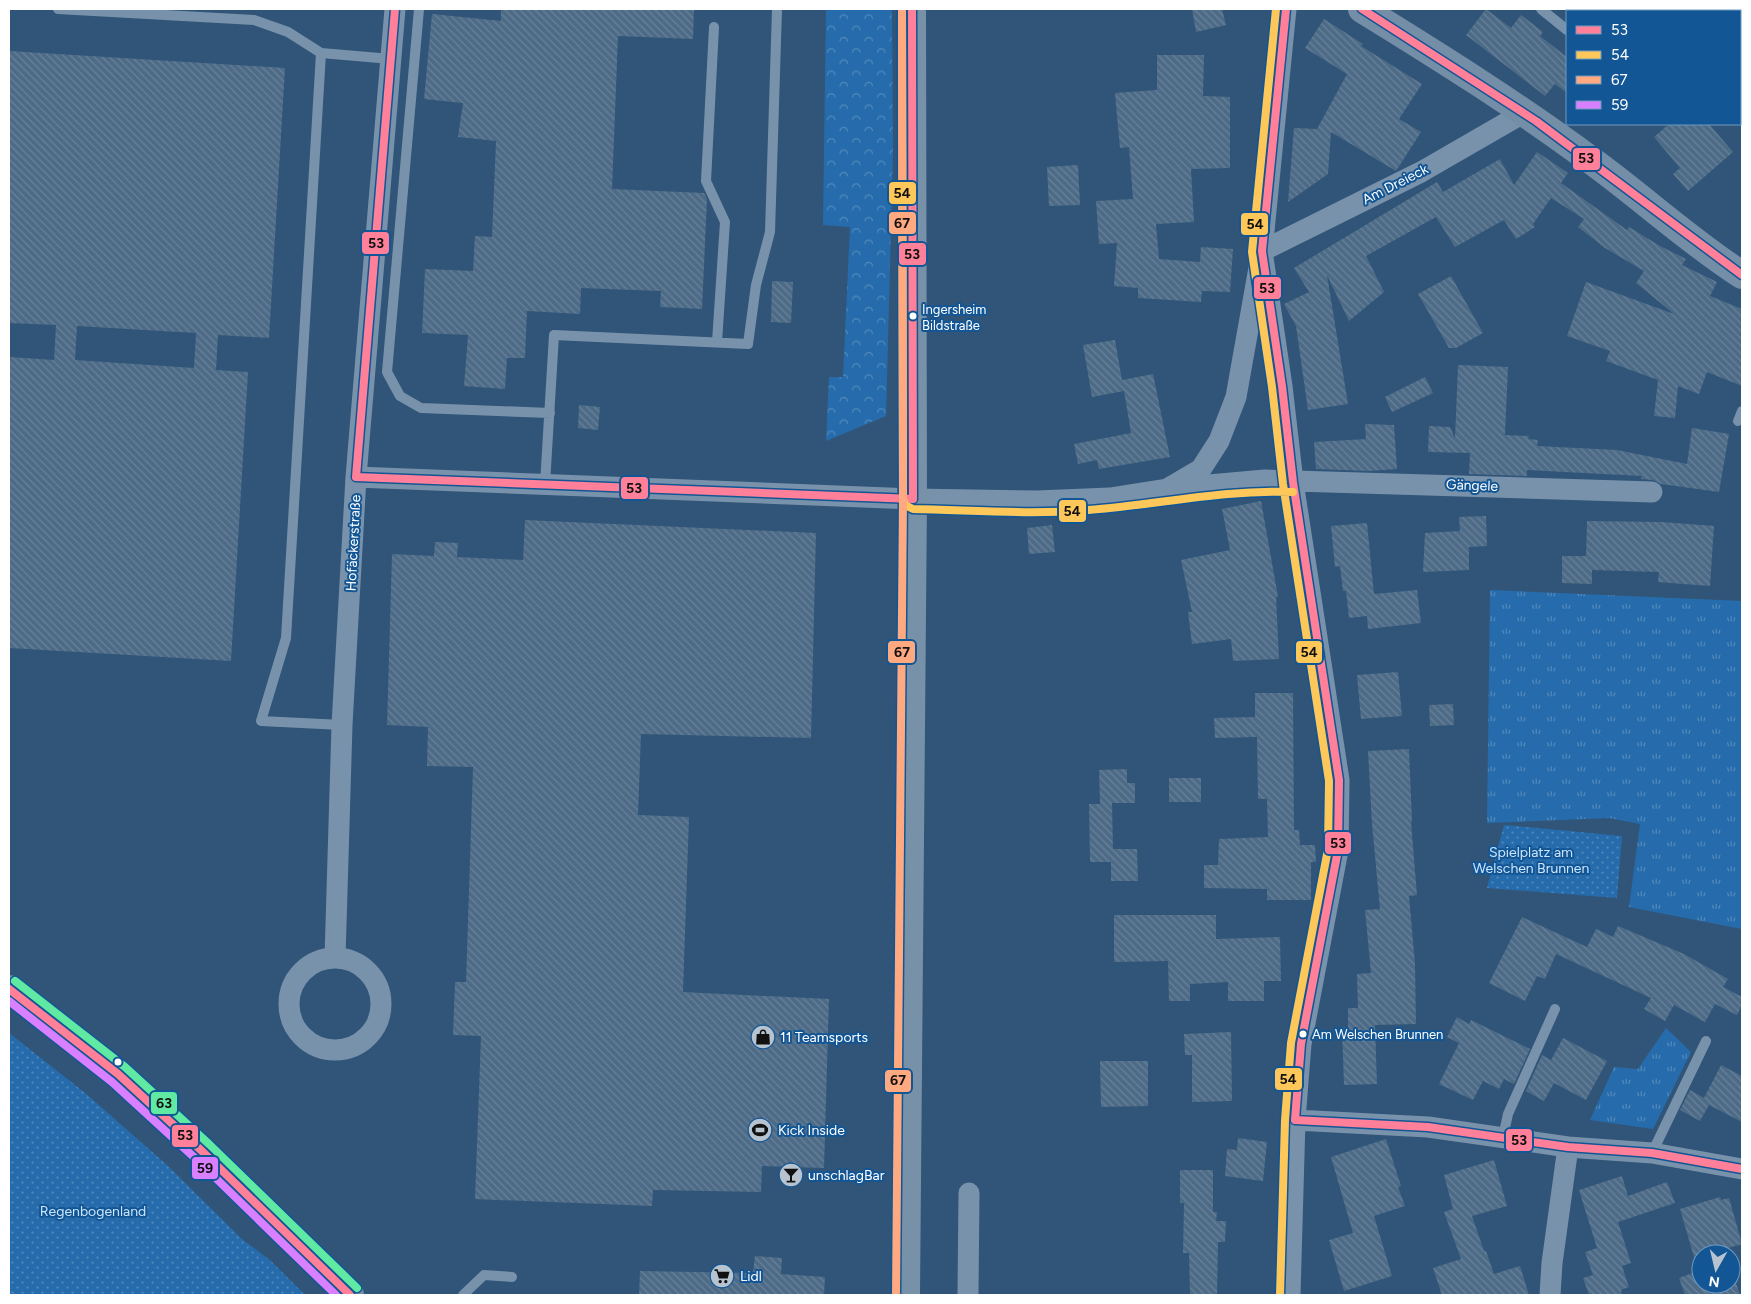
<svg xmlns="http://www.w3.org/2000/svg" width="1751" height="1304" font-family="Figtree,sans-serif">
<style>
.grass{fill:url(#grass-tufts)}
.forest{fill:url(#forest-crowns)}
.park{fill:url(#park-dots)}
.building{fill:url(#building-back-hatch);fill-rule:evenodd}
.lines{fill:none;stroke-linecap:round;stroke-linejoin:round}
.lane{stroke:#7992ab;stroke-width:10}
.street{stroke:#7992ab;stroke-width:21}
.secondary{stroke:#748ea7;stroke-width:28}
.primary{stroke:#7791a9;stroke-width:28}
.bus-1-casing{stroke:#135695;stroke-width:11}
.bus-2-casing{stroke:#135695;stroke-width:11}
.bus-3-casing{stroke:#135695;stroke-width:11}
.bus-4-casing{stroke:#135695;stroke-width:11}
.bus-5-casing{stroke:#135695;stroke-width:11}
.bus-1{stroke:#ff8098;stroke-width:8}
.bus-2{stroke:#fdc75a;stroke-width:8}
.bus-3{stroke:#ffa980;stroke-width:8}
.bus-4{stroke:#d880ff;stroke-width:8}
.bus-5{stroke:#60e9a3;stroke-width:8}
.bus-dot{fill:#fff;stroke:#135695;stroke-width:2}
.labels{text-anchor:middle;stroke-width:4;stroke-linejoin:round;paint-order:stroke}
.bus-label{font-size:13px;fill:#fff;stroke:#135695;text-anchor:start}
.street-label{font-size:14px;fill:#fff;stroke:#135695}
.park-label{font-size:14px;fill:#cae5fd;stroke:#135695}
.poi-label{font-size:14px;fill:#fff;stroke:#135695;text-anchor:start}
.line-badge{stroke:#135695;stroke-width:2}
.pale-badge-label{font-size:14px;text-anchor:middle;font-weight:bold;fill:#111}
</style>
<defs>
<pattern id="grass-tufts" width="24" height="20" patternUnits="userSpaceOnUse" patternTransform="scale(1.25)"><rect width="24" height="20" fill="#266cac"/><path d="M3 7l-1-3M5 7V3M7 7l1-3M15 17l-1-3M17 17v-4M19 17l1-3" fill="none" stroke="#5189bd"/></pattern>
<pattern id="forest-crowns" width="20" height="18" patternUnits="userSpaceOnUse" patternTransform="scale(1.25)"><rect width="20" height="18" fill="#266cac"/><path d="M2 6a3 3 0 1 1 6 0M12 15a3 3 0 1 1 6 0" fill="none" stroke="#5189bd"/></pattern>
<pattern id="park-dots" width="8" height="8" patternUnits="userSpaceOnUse" patternTransform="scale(1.25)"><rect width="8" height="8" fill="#266cac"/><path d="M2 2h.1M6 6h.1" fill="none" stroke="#5189bd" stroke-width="1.8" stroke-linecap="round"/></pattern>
<pattern id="building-back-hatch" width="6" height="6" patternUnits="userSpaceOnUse" patternTransform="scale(1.25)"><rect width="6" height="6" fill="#4d6b87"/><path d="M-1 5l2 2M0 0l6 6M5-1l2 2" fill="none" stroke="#688199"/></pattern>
</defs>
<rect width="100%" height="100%" fill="#305578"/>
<path class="grass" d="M1490 590 1742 601V929L1629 907 1640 824 1609 818 1487 823Z
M1666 1028 1691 1052 1653 1129 1590 1120 1614 1067 1638 1069Z"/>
<path class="forest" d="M826 9H892L893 153 886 416 826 441 829 377H843L850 227 823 225Z"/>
<path class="park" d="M1504 825 1622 836 1617 898 1487 888Z
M9 1033 84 1092 167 1165 242 1239 271 1261 305 1295H9Z"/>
<path class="building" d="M501 9H694L693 39 618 36 612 189 704 193 707 199 702 309 660 307 661 291 581 288 580 314 527 311 525 358H507L505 389 464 386 468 335 422 333 425 269 473 271 475 236 492 237 496 141 458 137 463 103 424 99 432 14 501 21Z
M1192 9H1222L1226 25 1196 32Z
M1486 9 1511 28 1521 15 1543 32 1540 36 1567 57V93L1555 84 1545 96 1466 35Z
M1324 19 1363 44 1361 46 1422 84 1399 119 1421 132 1396 171 1331 132 1328 174 1288 202 1294 128 1317 129 1347 74 1305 48Z
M9 51 285 68 269 338 218 335 216 370 248 372 231 661 9 648V357L54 360 56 325 9 323ZM77 326 196 333 194 368 75 360Z
M1157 55H1204L1203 96 1230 97V168L1191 169 1194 222 1156 224 1159 259 1200 262 1201 247 1233 249 1230 292 1202 291 1201 302 1138 298V288L1114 286 1117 243 1099 244 1096 201 1133 199 1129 147 1120 148 1115 93 1157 90Z
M1669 124H1709L1733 152 1688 191 1673 174 1680 168 1654 137Z
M1537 152 1568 173 1561 183 1627 230 1629 227 1660 246 1686 259 1682 265 1717 282 1710 296 1742 309V386L1707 372 1699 394 1678 386 1675 418 1654 416 1658 380 1606 361 1610 351 1567 336 1586 282 1674 314 1636 283 1644 271 1605 248 1578 227 1584 219 1551 198 1533 224 1535 227 1516 239 1504 220 1455 247 1436 217 1366 256 1384 292 1349 321 1327 275 1348 404 1308 410 1296 326 1284 304 1309 292 1294 268 1437 182 1443 192 1500 159 1514 185Z
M1078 165 1080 205 1049 206 1047 167Z
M1451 276 1483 333 1456 348H1449L1418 294Z
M772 281 793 282 791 323 771 322Z
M1115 340 1122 380 1153 374 1170 457 1099 469 1097 460 1078 464 1074 444 1131 433 1124 391 1092 397 1083 345Z
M1458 365 1508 367 1505 435 1529 436 1528 439 1538 440 1537 446 1617 450 1687 464 1692 428 1729 434 1719 492 1661 484 1653 480 1641 479 1642 476 1527 470V476L1469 474 1470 453 1428 452 1429 426 1450 427 1455 438Z
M1425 377 1433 393 1392 412 1385 397Z
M579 405 600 407 598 430 578 428Z
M1365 424 1394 425 1397 469 1369 471 1316 469 1314 442 1366 439Z
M1261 501 1278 597H1276L1279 659 1233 661 1231 639 1192 644 1188 612H1192L1181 560 1230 550 1222 509Z
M1486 516 1487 546 1469 547V570L1423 572 1425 533 1460 531 1459 517Z
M525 520 816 533 811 738 641 734 638 815 689 817 683 992 829 999 824 1168 762 1166 761 1192 653 1190 652 1206 475 1199 481 1036 453 1035 455 982H466L473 767 427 766 428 727 387 725 392 554 434 556 435 542 458 543 457 557 523 560Z
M1587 521 1662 522 1714 526 1710 586 1658 582 1659 572 1592 570V584L1562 583V556H1586Z
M1367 523 1374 594 1417 590 1421 623 1368 629 1367 616 1349 618 1346 591H1343L1340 566 1335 567 1331 526Z
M1052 525 1055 552 1029 554 1027 528Z
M1398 672 1402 716 1361 719 1357 675Z
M1255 693H1293L1294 830H1299L1300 845H1315L1316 862H1311V900H1267V889L1204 888V865H1218L1219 839 1268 837 1267 799H1258L1257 737 1215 738 1214 718 1255 717Z
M1453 704 1454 725 1430 726 1429 705Z
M1409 749 1412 822H1411L1417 895 1409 896 1415 964 1416 1024 1375 1025 1377 1084 1344 1085 1342 1028 1348 1027V1008H1358L1357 974 1371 973 1365 910 1380 909 1372 824 1368 751Z
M1127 769V783H1135V803H1112L1113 849H1137L1138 881H1111V862H1090L1089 804H1100L1099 770Z
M1169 778H1201V802H1169Z
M1114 915H1216V939L1280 937 1281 981H1264V1001H1228V982L1190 984V1001H1169L1168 961 1114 962Z
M1522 917 1587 947 1596 929 1613 937 1618 926 1684 954 1728 979 1723 987 1742 997V1005L1737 1015 1715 1004 1705 1022 1674 1005 1665 1021 1644 1009 1651 998 1556 954 1545 979 1537 976 1525 1001 1489 983Z
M1457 1017 1469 1024 1471 1020 1530 1049 1514 1084 1504 1079 1499 1089 1483 1081 1473 1100 1439 1084 1459 1043 1447 1037Z
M1231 1032 1232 1101 1192 1102V1055H1185L1184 1034Z
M1563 1038 1607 1061 1586 1100 1554 1083 1544 1101 1526 1091 1542 1055 1551 1060Z
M1100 1061H1148V1106L1101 1107Z
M1721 1065 1742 1076V1122L1709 1105 1700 1121 1680 1110 1690 1090 1704 1098Z
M1238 1138 1267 1142 1263 1181 1225 1176 1227 1149 1237 1150Z
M1386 1139 1401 1186 1398 1187 1405 1206 1374 1216 1392 1276 1344 1291 1329 1240 1353 1233 1331 1157Z
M1494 1160 1507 1206 1472 1216 1484 1251H1486L1494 1274 1520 1266 1529 1295H1442L1433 1268 1461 1259 1444 1212 1453 1209 1444 1175Z
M1180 1170H1213V1212H1217L1216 1221H1226L1225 1242H1218L1217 1295H1190L1189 1253H1183L1184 1203H1180Z
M1622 1176 1628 1196 1667 1182 1675 1203 1618 1222 1631 1263 1622 1266 1629 1287 1621 1290 1622 1295H1589L1583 1278 1593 1275 1585 1252 1597 1248 1579 1190Z
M1720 1197 1721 1200 1729 1198 1742 1244 1725 1249 1726 1254H1701V1284H1731V1268L1740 1295H1685L1679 1278 1698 1271 1680 1209Z
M755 1256 782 1258 781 1274 825 1277 824 1295H639L640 1271 753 1273Z"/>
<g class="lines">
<path class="lane" d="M58 9 254 20 288 32 321 53 391 59
M419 9 387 372 400 396 421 408 550 413
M1541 9 1567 30
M714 27 706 181 725 222 717 342
M321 53 286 638 261 721 342 725
M1738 421 1742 411
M545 484 554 335 748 344 756 285 770 232 777 9
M1503 1137 1508 1114 1555 1009
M1652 1153 1706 1041
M463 1295 484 1275 512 1277"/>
<path class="street" d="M1286 9 1262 251 1282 386 1293 482 1339 780 1338 850 1301 1044 1295 1120 1290 1295
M356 477 913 499 1037 501 1110 498 1167 489 1201 469 1219 441 1236 397 1262 251 1421 172 1525 112
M1175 488 1265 480 1652 492
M289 1004a46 46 0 1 1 92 0a46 46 0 1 1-92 0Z
M335 958 342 725 356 477 395 9
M1295 1120 1428 1127 1568 1147 1652 1153 1742 1169
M968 1295 969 1193
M1550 1295 1552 1263 1568 1147"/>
<path class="secondary" d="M1362 9C1440 57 1518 106 1592 161 1643 198 1689 241 1742 275
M9 989 118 1074 203 1152 350 1295"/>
<path class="primary" d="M906 1295 913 499 912 9"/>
<g class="bus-1-casing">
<path id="bus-1" d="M912 9 913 499
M1286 9 1262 251 1282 386 1293 482 1339 780 1338 850 1301 1044 1295 1120
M1362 9 1536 121 1742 275
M356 477 913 499
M356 477 395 9
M9 989 118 1074 203 1152 350 1295
M1295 1120 1428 1127 1568 1147 1652 1153 1742 1169"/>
</g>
<g class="bus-2-casing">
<path id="bus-2" d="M902 9 903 499 905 505 913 509C971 510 1030 515 1088 510 1157 505 1223 489 1293 492
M1276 9 1252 252 1272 387 1283 484 1329 781 1328 849 1291 1043 1285 1120 1280 1295"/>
</g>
<g class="bus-3-casing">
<path id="bus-3" d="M896 1295 903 499 902 9"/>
</g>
<g class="bus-4-casing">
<path id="bus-4" d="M9 1001 112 1082 196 1159 336 1295"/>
</g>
<g class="bus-5-casing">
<path id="bus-5" d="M15 981 125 1067 210 1145 357 1288"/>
</g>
<use href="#bus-1" class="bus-1"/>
<use href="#bus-2" class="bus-2"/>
<use href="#bus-3" class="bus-3"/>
<use href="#bus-4" class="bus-4"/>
<use href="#bus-5" class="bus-5"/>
</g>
<defs>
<g id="shop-disc" transform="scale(1.25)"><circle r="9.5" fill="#b7c4d0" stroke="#135695"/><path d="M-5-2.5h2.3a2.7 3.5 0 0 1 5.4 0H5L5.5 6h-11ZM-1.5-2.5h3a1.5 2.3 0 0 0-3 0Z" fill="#111"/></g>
<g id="stadium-disc" transform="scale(1.25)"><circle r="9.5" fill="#b7c4d0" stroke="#135695"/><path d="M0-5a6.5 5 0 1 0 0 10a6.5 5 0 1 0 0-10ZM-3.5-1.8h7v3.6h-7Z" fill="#111"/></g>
<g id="bar-disc" transform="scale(1.25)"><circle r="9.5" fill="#b7c4d0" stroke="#135695"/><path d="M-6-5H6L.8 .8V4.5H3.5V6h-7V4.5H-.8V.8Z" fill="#111"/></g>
<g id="supermarket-disc" transform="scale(1.25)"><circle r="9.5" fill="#b7c4d0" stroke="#135695"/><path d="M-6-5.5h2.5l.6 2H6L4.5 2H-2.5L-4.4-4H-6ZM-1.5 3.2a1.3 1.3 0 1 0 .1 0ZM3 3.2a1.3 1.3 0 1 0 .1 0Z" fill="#111"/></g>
</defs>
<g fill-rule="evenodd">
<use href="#shop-disc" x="763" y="1037"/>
<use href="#stadium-disc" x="760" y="1130"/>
<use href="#bar-disc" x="791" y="1175"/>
<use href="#supermarket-disc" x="722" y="1276"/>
</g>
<g class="bus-dot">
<circle cx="913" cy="316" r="4.5"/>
<circle cx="1303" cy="1034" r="4.5"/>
<circle cx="118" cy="1062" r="4.5"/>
</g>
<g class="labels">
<g class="bus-label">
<text x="922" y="314">Ingersheim<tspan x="922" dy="16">Bildstraße</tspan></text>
<text x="1312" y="1039">Am Welschen Brunnen</text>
</g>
<g class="street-label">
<text transform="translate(1395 184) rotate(-27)" y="5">Am Dreieck</text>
<text transform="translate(1472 485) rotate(2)" y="5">Gängele</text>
<text transform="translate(353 543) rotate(-87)" y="5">Hofäckerstraße</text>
</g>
<g class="park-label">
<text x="1531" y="857">Spielplatz am<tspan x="1531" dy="16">Welschen Brunnen</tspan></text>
<text x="93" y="1216">Regenbogenland</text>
</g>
<g class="poi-label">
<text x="780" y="1042">11 Teamsports</text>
<text x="778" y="1135">Kick Inside</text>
<text x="808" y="1180">unschlagBar</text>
<text x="740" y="1281">Lidl</text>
</g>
</g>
<g class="line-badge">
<rect x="1572" y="147" width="29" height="24" rx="5" fill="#ff8098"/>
<rect x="888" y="181" width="29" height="24" rx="5" fill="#fdc75a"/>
<rect x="888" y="211" width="29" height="24" rx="5" fill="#ffa980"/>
<rect x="1240" y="212" width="29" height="24" rx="5" fill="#fdc75a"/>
<rect x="361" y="231" width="29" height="24" rx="5" fill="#ff8098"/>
<rect x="898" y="242" width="29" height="24" rx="5" fill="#ff8098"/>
<rect x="1253" y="276" width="29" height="24" rx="5" fill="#ff8098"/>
<rect x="620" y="476" width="29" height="24" rx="5" fill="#ff8098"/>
<rect x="1058" y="499" width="29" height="24" rx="5" fill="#fdc75a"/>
<rect x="887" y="640" width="29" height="24" rx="5" fill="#ffa980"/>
<rect x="1295" y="640" width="28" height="24" rx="5" fill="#fdc75a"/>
<rect x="1324" y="831" width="28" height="24" rx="5" fill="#ff8098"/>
<rect x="1274" y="1067" width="29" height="24" rx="5" fill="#fdc75a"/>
<rect x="884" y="1069" width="28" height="24" rx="5" fill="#ffa980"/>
<rect x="150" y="1091" width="28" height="24" rx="5" fill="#60e9a3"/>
<rect x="171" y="1124" width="28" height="24" rx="5" fill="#ff8098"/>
<rect x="1505" y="1128" width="28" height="24" rx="5" fill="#ff8098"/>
<rect x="191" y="1156" width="28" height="24" rx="5" fill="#d880ff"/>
</g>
<g class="pale-badge-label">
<text x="1586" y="163">53</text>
<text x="902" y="198">54</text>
<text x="902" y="228">67</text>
<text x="1255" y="229">54</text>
<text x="376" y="248">53</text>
<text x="912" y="259">53</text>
<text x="1267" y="293">53</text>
<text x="634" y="493">53</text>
<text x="1072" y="516">54</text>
<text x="902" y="657">67</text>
<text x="1309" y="657">54</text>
<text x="1338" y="848">53</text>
<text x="1288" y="1084">54</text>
<text x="898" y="1085">67</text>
<text x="164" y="1108">63</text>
<text x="185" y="1140">53</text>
<text x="1519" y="1145">53</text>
<text x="205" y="1173">59</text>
</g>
<rect width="1751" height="1304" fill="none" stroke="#ffffff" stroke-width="20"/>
<rect x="1566" y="10" width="175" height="115" fill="#135695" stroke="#719abf"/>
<rect x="1576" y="26" width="25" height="8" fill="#ff8098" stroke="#719abf"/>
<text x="1611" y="35" font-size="15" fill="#ffffff">53</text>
<rect x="1576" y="51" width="25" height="8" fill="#fdc75a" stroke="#719abf"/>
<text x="1611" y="60" font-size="15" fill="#ffffff">54</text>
<rect x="1576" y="76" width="25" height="8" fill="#ffa980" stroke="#719abf"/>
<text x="1611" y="85" font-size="15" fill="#ffffff">67</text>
<rect x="1576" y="101" width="25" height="8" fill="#d880ff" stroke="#719abf"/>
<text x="1611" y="110" font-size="15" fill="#ffffff">59</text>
<g transform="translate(1716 1269) rotate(188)"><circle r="24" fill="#135695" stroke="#719abf"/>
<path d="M0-4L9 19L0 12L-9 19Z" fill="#b7c4d0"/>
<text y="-8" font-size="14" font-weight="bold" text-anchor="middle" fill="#ffffff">N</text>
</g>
</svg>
